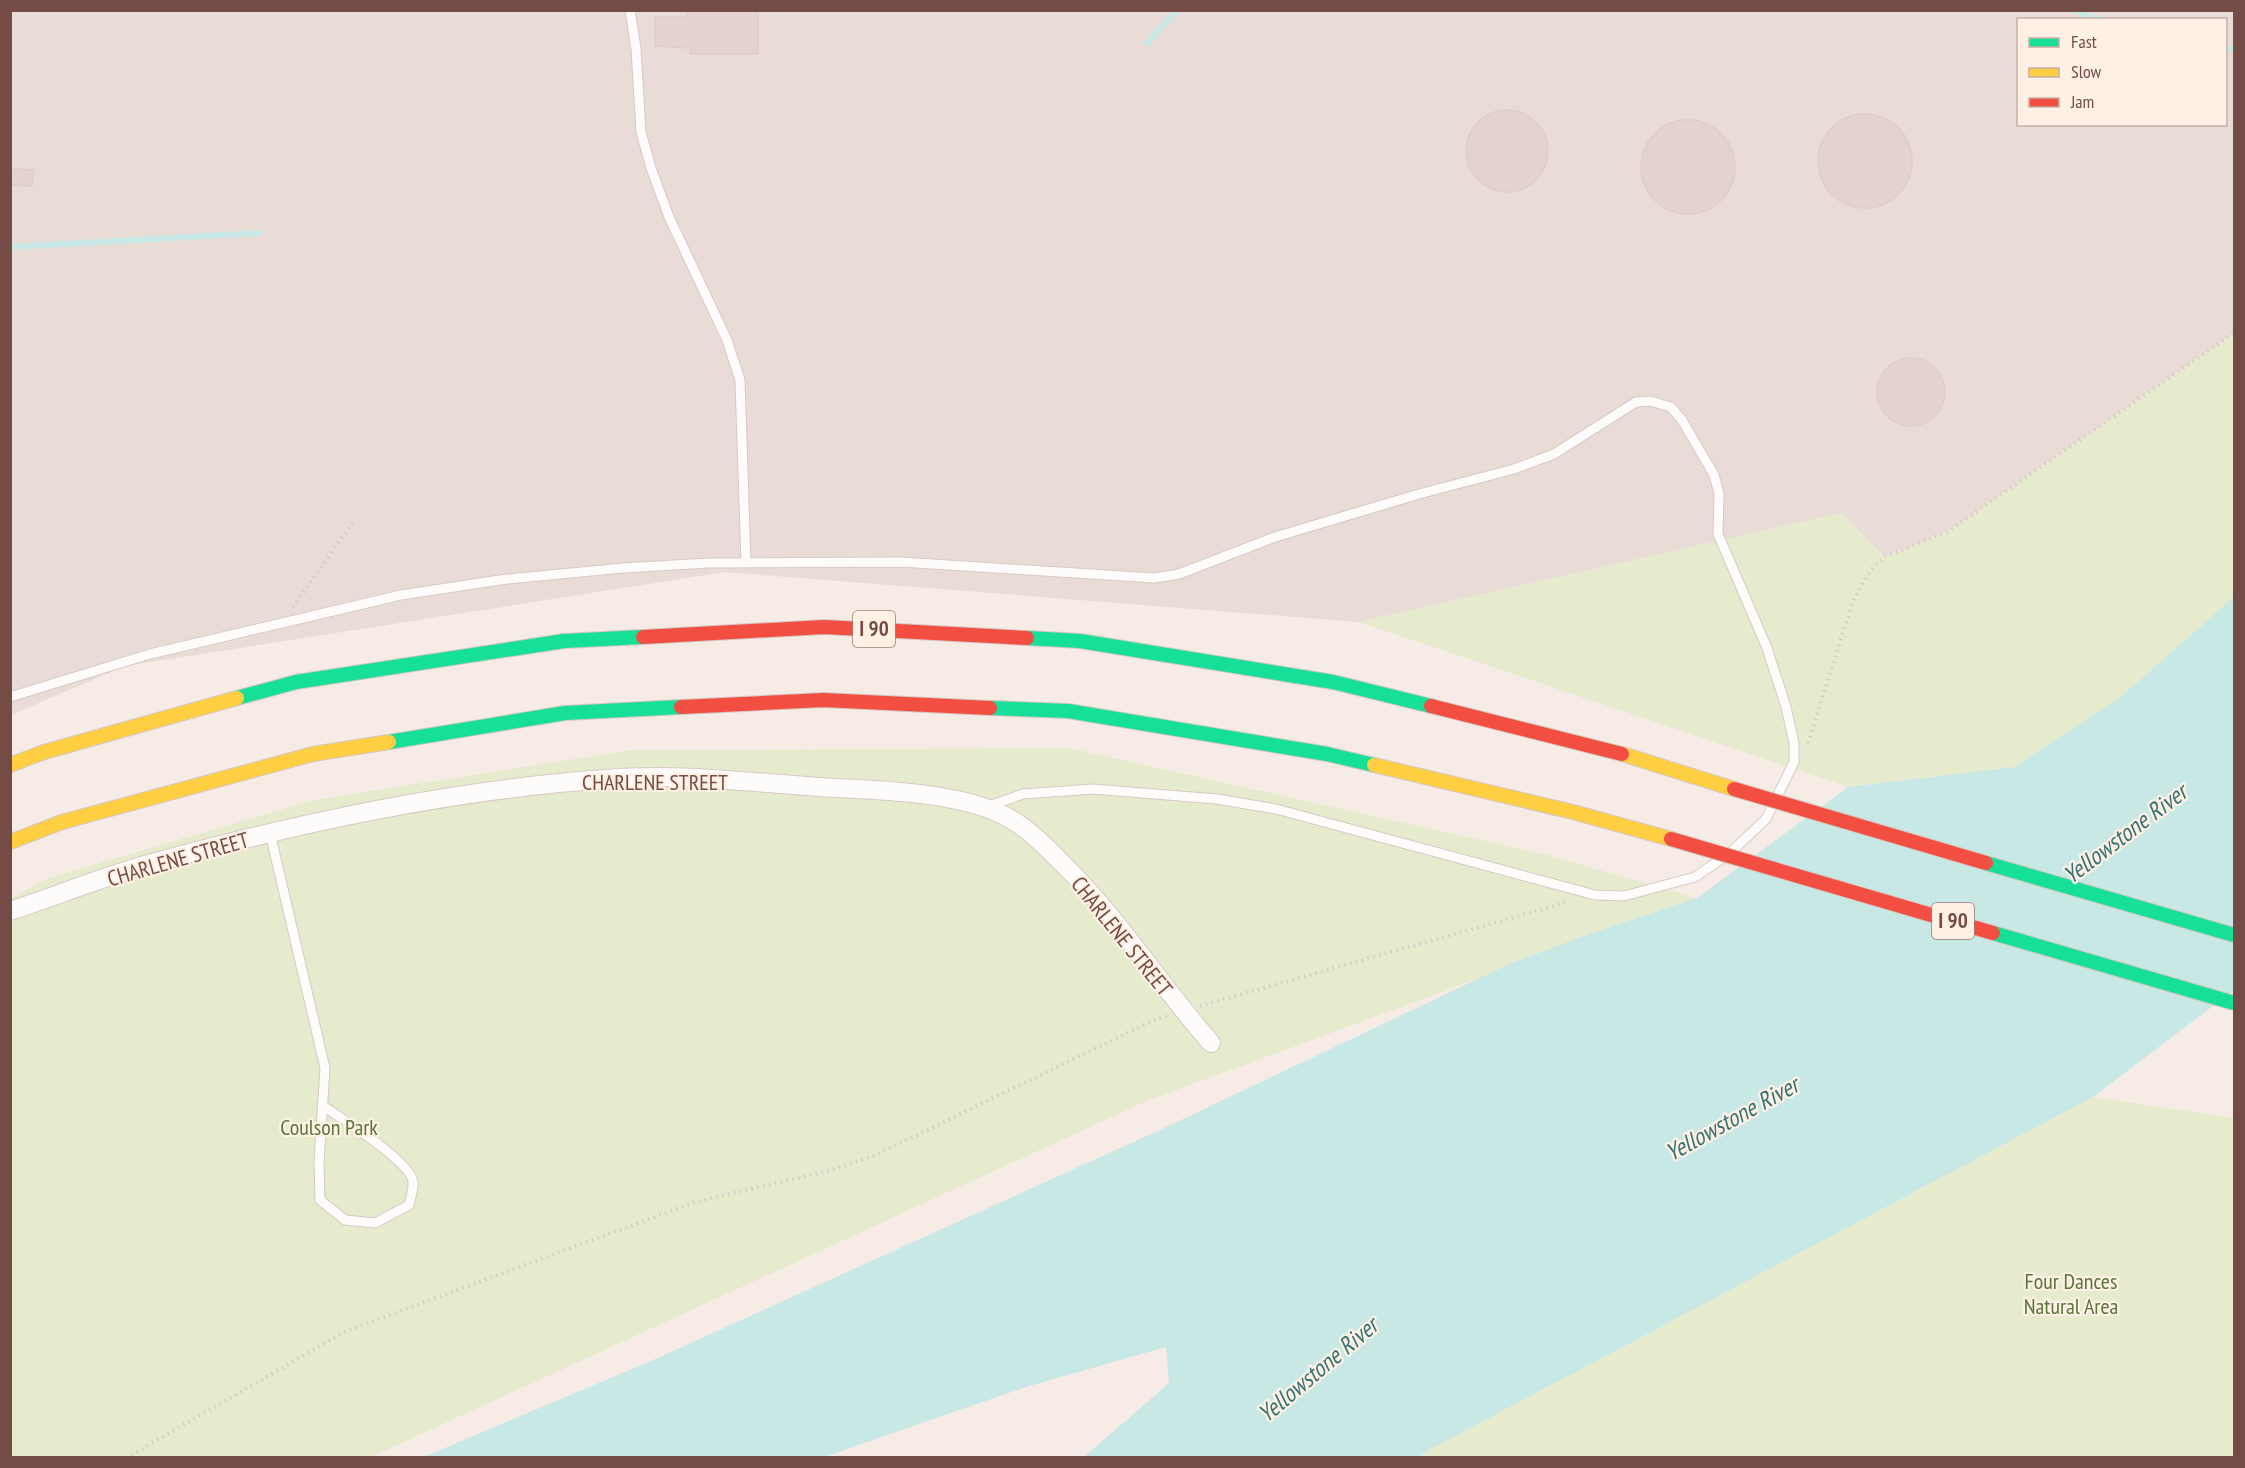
<svg xmlns="http://www.w3.org/2000/svg" width="2245" height="1468" font-family="'PT Sans Narrow',sans-serif">
<style>
.industrial{fill:#e9dcd6;fill-rule:evenodd}
.green{fill:#e6ebce}
.water{fill:#c7e8e5}
.lines{fill:none;stroke-linecap:round;stroke-linejoin:round}
.stream{stroke:#c7e8e5;stroke-width:6}
.building{fill:#e3d2cd;stroke:#dfcdc7;stroke-width:1.5}
.lane-casing{stroke:#d8c9c4;stroke-width:11}
.street-casing{stroke:#d8c9c4;stroke-width:20}
.fast-casing{stroke:#d5c6c2;stroke-width:16}
.slow-casing{stroke:#d5c6c2;stroke-width:16}
.jam-casing{stroke:#d5c6c2;stroke-width:16}
.path{stroke:#d7cbc8;stroke-width:4;stroke-dasharray:1.5 4.5;stroke-linecap:butt}
.lane{stroke:#fefcfb;stroke-width:9}
.street{stroke:#fefcfb;stroke-width:18}
.fast{stroke:#16e098;stroke-width:14}
.slow{stroke:#ffcf43;stroke-width:14}
.jam{stroke:#f24e42;stroke-width:14}
.fast-bridge-casing{stroke:#d5c6c2;stroke-width:16;stroke-linecap:butt}
.jam-bridge-casing{stroke:#d5c6c2;stroke-width:16;stroke-linecap:butt}
.fast-bridge{stroke:#16e098;stroke-width:14}
.jam-bridge{stroke:#f24e42;stroke-width:14}
.labels{text-anchor:middle;stroke-width:4.5;stroke-linejoin:round;paint-order:stroke}
.shield{fill:#fff0e5;stroke:#9e7d75;stroke-width:1.5}
.shield-label{font-size:21px;font-weight:bold;fill:#744c45}
.street-label{font-size:22px;fill:#744c45;stroke:#fff0e5}
.park-label{font-size:22px;fill:#58753a;stroke:#fff0e5}
.water-label{font-size:24px;font-style:italic;fill:#357472;stroke:#fff0e5}
</style>
<rect width="100%" height="100%" fill="#f7ece5"/>
<path class="industrial" d="M11 11H2234V333L1947 532 1884 557 1842 513 1359 622 725 572 125 666 11 715ZM2018 20H2226V124H2018Z"/>
<path class="green" d="M2234 333V597L2117 700 2014 767 1848 787 1359 622 1842 513 1884 557 1947 532Z
M1069 748 1548 855 1697 898 1149 1100 371 1457 11 1458V898L48 878 314 800 631 750Z
M2093 1097 2234 1118V1457L1419 1458 1427 1451Z"/>
<path class="water" d="M2234 597V990L2093 1097 1427 1451 1419 1457H1084L1169 1383 1166 1347 1026 1387 824 1457 421 1458 653 1360 1160 1130 1509 964 1589 934 1697 898 1848 787 2014 767 2117 700Z"/>
<g class="lines">
<path class="stream" d="M2074 10 2091 17 2105 20
M1147 43 1177 10
M2226 48 2234 50
M10 247 259 233"/>
</g>
<path class="building" d="M687 10H758V54H690V48L655 46V17H687Z
M1466 151a41 41 0 1 1 82 0a41 41 0 1 1-82 0Z
M1818 161a47 47 0 1 1 94 0a47 47 0 1 1-94 0Z
M1641 167a47 47 0 1 1 94 0a47 47 0 1 1-94 0Z
M10 168 34 170 32 186 10 185Z
M1877 392a34 34 0 1 1 68 0a34 34 0 1 1-68 0Z"/>
<g class="lines">
<g class="lane-casing">
<path id="lane" d="M630 10 636 49 641 132 651 168 669 217 727 340 740 380 746 563
M10 697 150 654 401 595 507 579 623 568 708 563 901 562 1154 578 1179 574 1275 537 1419 494 1514 469 1554 454 1636 402 1650 401 1671 407 1682 420 1714 475 1719 493 1718 534 1767 648 1786 707 1794 743V762L1766 819 1733 850
M989 806 1023 794 1093 789 1217 799 1276 809 1595 895 1624 896 1695 877 1720 860
M270 833 325 1068 319 1162 320 1200 345 1220 375 1223 409 1205C410 1199 414 1189 413 1182 411 1161 341 1119 322 1105"/>
</g>
<g class="street-casing">
<path id="street" d="M10 911C56 896 102 877 149 864 298 823 451 790 606 779 676 773 748 782 818 787 873 790 959 791 1007 817 1029 829 1046 847 1063 864 1118 918 1160 985 1211 1043"/>
</g>
<g class="fast-casing">
<path id="fast" d="M1027 638 1080 641 1333 682 1431 706
M237 698 296 682 564 641 643 637
M990 708 1068 711 1327 754 1374 765
M389 742 565 713 681 707"/>
</g>
<g class="slow-casing">
<path id="slow" d="M1622 754 1734 789
M10 765 44 752 237 698
M1374 765 1573 812 1671 839
M10 842 62 822 313 754 389 742"/>
</g>
<g class="jam-casing">
<path id="jam" d="M643 637 824 627 1027 638
M1431 706 1622 754
M681 707 823 700 990 708"/>
</g>
<path class="path" d="M293 607 353 522
M1808 743 1853 601 1870 571 1884 557 1947 532 2234 333
M1200 1006 1568 902
M126 1458 344 1332 695 1202 835 1169 878 1154 1154 1020 1167 1016"/>
<use href="#lane" class="lane"/>
<use href="#street" class="street"/>
<use href="#fast" class="fast"/>
<use href="#slow" class="slow"/>
<use href="#jam" class="jam"/>
<g class="fast-bridge-casing">
<path id="fast-bridge" d="M1986 863 2234 935
M1993 933 2234 1003"/>
</g>
<g class="jam-bridge-casing">
<path id="jam-bridge" d="M1734 789 1986 863
M1671 839 1993 933"/>
</g>
<use href="#fast-bridge" class="fast-bridge"/>
<use href="#jam-bridge" class="jam-bridge"/>
</g>
<g class="labels">
<g class="shield">
<rect x="853" y="611" width="42" height="36" rx="4.5"/>
<rect x="1932" y="903" width="42" height="36" rx="4.5"/>
</g>
<g class="shield-label">
<text x="874" y="636">I 90</text>
<text x="1953" y="928">I 90</text>
</g>
<g class="street-label">
<text x="655" y="790">CHARLENE STREET</text>
<text transform="translate(178 859) rotate(-16)" y="8">CHARLENE STREET</text>
<text transform="translate(1122 936) rotate(51)" y="8">CHARLENE STREET</text>
</g>
<g class="park-label">
<text x="329" y="1135">Coulson Park</text>
<text x="2071" y="1289">Four Dances<tspan x="2071" dy="25">Natural Area</tspan></text>
</g>
<g class="water-label">
<text transform="translate(2125 834) rotate(-37)" y="8">Yellowstone River</text>
<text transform="translate(1732 1119) rotate(-29)" y="8">Yellowstone River</text>
<text transform="translate(1318 1370) rotate(-40)" y="8">Yellowstone River</text>
</g>
</g>
<rect width="2245" height="1468" fill="none" stroke="#744c45" stroke-width="24"/>
<rect x="2017" y="18" width="210" height="108" fill="#fff0e5" stroke="#c7aea5" stroke-width="1.5"/>
<rect x="2029" y="38" width="30" height="9" fill="#16e098" stroke="#c7aea5" stroke-width="1.5"/>
<text x="2071" y="48" font-size="18" fill="#744c45">Fast</text>
<rect x="2029" y="68" width="30" height="9" fill="#ffcf43" stroke="#c7aea5" stroke-width="1.5"/>
<text x="2071" y="78" font-size="18" fill="#744c45">Slow</text>
<rect x="2029" y="98" width="30" height="9" fill="#f24e42" stroke="#c7aea5" stroke-width="1.5"/>
<text x="2071" y="108" font-size="18" fill="#744c45">Jam</text>
</svg>
